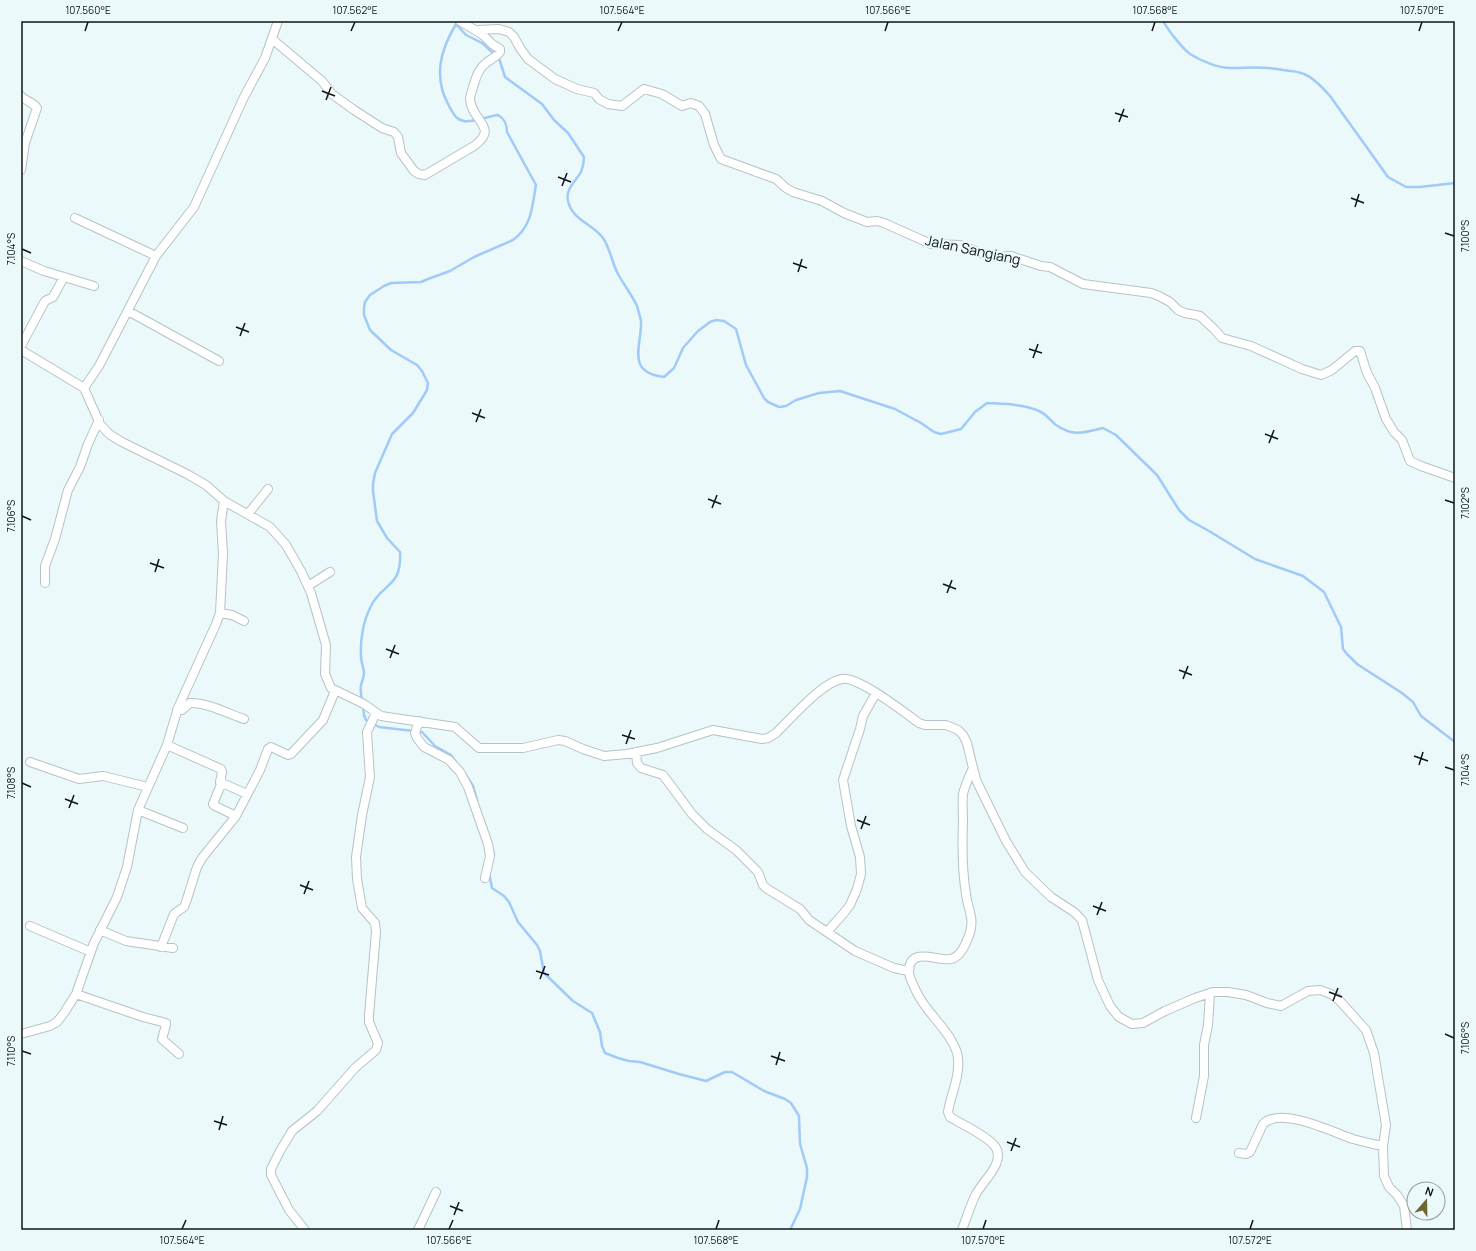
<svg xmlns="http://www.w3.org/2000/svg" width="1476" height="1251" font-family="Manrope,sans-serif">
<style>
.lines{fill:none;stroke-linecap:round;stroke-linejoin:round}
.stream{stroke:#a0caf7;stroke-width:2.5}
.street-casing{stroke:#b5c3c5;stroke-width:10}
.street{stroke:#fff;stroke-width:8}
.ticks{fill:none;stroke:#0f1415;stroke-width:1.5}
.labels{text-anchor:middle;stroke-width:4;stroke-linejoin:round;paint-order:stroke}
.street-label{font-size:14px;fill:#0f1415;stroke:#ebf9fb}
.neatline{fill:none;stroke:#0f1415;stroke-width:1.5}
.ticks-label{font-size:10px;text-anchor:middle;fill:#0f1415}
</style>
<rect width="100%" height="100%" fill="#ebf9fb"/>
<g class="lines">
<path class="stream" d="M1163 21C1168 30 1182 48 1190 54 1201 61 1218 68 1231 68 1249 68 1265 66 1283 70 1290 71 1298 71 1304 74 1314 78 1323 88 1330 96L1388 177 1406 187H1420L1455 183
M456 24 466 35 482 43 499 58 505 77 542 104 554 120 568 133 584 157C584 162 583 167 581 172 576 181 565 189 568 201 572 220 593 224 603 238 610 248 612 263 618 274 624 285 632 295 637 306 638 310 640 316 641 321 642 346 625 372 664 377L674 368 683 348 698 331 710 322 716 320 724 321 736 329 746 365 764 398 768 402 779 407 786 406 796 400 819 393 840 391 895 409 921 423 934 432 941 434 961 429 975 412 987 403C1004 404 1023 404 1039 411 1046 414 1050 420 1056 425 1074 437 1083 433 1103 428L1116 435 1157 475 1179 510 1189 520 1209 531 1255 559 1303 576 1324 592 1341 627 1343 649 1347 654 1357 664 1402 693 1413 702 1421 716 1455 742
M362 700C361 695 360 690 361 685 362 681 364 677 364 673 364 668 361 662 361 657 360 641 363 621 371 606 383 582 402 588 400 552L387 538 377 521 373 491V484L375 473 392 434 413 413 427 390 428 383 422 371 417 365 391 350 370 330 364 315V308L365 302 370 295 384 286 391 283 421 282 428 279 450 271 474 257 513 240C532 226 532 207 536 185L507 132C507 124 505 119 498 115 489 116 472 123 464 121 456 120 453 113 449 106 433 77 440 51 456 24
M363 705 364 715 366 720 379 727 422 732 435 746 451 755 458 765
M464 772 473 786 477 800
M491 842 494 855
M489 873 492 888 504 896 509 902 518 922 537 945 540 951 544 973 573 1001 592 1013 600 1032 602 1046 605 1053 618 1058 629 1061 640 1062 679 1074 706 1081 725 1072H732L764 1091 785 1099 791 1103 799 1116 800 1144 807 1168V1177L800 1209 790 1230"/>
<g class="street-casing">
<path id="street" d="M477 30 499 29 509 32 514 37 520 48 528 59 555 79 577 89 594 93 599 99 608 104 622 106 644 89 662 94 682 106 691 103 699 106 705 114 714 145 721 159 776 179 786 188 793 192 822 201 844 213 867 222 877 221 884 223 931 244 960 245 983 254 997 257 1011 256 1041 266 1050 267 1083 284 1151 293 1159 296 1170 302 1178 310 1185 313 1200 316 1214 329 1222 338 1251 346 1302 369 1321 375 1332 370 1355 351H1360L1367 373 1375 388 1386 419 1394 432 1402 440 1410 461 1421 466 1455 478
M272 39 322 81 332 94 354 110 382 128 394 132 398 137 401 153 414 171 419 174 425 175 474 146C500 127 471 121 470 99 470 96 472 91 473 87 476 78 478 69 486 63 491 59 496 57 500 52V49L492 44 483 35 460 21
M21 96C26 101 34 103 37 108L25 143 21 170
M75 218 156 256
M21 261 44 271 94 286
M128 311 219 361
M21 346 45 301 53 297 64 277
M21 350 84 388 100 424 109 434 122 442 187 474 206 485 224 501 270 527 279 537 286 545 301 571 311 593 326 645 325 674 331 688 364 704 381 716 455 727 479 748H523L558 740 565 741 583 749 604 756 627 754 657 748 713 730 762 739 768 738 776 733C791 719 822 682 842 679 858 676 904 712 919 723L925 725H946L958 730 963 735 967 743 973 768 977 782 1006 841 1025 872 1051 897 1074 912 1082 920 1098 980 1110 1006 1119 1017 1132 1024 1143 1023 1165 1011 1195 998 1213 992H1228L1246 995 1267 1003 1281 1006 1308 991 1320 990 1331 994 1339 1000 1366 1030 1374 1053 1386 1125 1383 1146 1384 1176 1389 1187 1397 1195 1404 1206 1407 1230
M84 388 99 366 156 256 194 207 244 97 265 58 278 21
M248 514 268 489
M45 583V566L55 539 68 490 80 467 88 444 99 420
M308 586 330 572
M220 613 232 615 244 621
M177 710H182L190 703C206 702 229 714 244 719
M419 721 415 733 417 738 424 747 449 760 460 772 468 787 488 844 490 856 485 878
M167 745 221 769 222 772 220 782 247 794
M636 752 637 763 641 768 663 775 692 814 707 829 736 850 758 872 763 885 766 888 800 909 809 920 855 951 894 968 909 971
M30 762 79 779 103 776 148 787
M222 782 213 804 215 806 236 816
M138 810 183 828
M30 926 91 952
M100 930 126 941 173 948
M827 932 843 914 850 905 857 889 861 874 860 857 851 826 843 780 860 729 863 716 876 693
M161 947 174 914 184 907 186 902 197 867 202 858 236 816 260 770 268 749 271 747 288 755 291 754 323 720 335 691
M76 994 143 1017 166 1023V1025L162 1039 179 1054
M21 1034 50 1026 57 1022 64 1013 76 994 94 943 117 897 127 867 138 810 167 745 178 708 216 624 220 613 223 554 221 521 224 501
M1196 1118 1204 1076V1045L1208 1025 1210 993
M1239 1153 1246 1154 1250 1152 1263 1124C1281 1106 1332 1132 1353 1139 1363 1142 1373 1144 1383 1146
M305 1230 289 1210 271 1175V1169L280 1151 292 1131 317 1111 355 1068 376 1050 378 1043 369 1022V1015L376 932 375 923 362 908 357 879 356 857 362 815 370 777 367 732 376 713
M418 1230 436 1192
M962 1230C966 1219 970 1207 975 1196 981 1182 1008 1162 994 1145 984 1134 963 1125 950 1117L948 1112C951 1094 960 1077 958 1058 956 1040 936 1021 926 1007 922 1002 918 995 915 989 913 983 909 978 909 972 909 945 938 962 951 959 960 957 965 946 968 938 976 918 968 912 966 894 962 870 962 846 963 821 963 812 962 802 963 794 965 785 969 777 973 768"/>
</g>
<use href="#street" class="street"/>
</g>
<path class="ticks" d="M85 31 88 22M351 31 355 22M618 31 622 22M885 31 888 22M1152 31 1155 22M1419 31 1422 22M322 91 335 96M326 100 331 87M1115 113 1128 117M1119 122 1124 109M558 177 571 182M562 186 567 173M1351 198 1364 203M1355 207 1359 194M1445 233 1454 236M22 249 31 253M793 263 807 268M798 272 802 259M236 327 249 332M240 336 245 323M1029 349 1042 353M1033 358 1038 344M472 413 485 418M476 422 481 409M1265 434 1278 439M1269 443 1274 430M708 499 721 504M1445 500 1454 503M712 508 717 495M22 516 31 520M150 563 164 568M155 572 159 559M943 584 956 589M947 593 952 580M386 649 399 654M390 658 395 645M1179 670 1192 675M1183 679 1188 666M622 735 635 739M626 744 631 730M1414 756 1428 761M1419 765 1423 752M1445 767 1454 770M22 783 31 787M65 799 78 804M69 808 74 795M857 820 870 825M861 829 866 816M300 885 313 890M304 894 309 881M1093 906 1106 911M1097 915 1102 902M536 971 549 975M540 979 545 966M1329 992 1342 997M1333 1001 1338 988M1445 1034 1454 1038M22 1051 31 1054M771 1056 785 1061M776 1065 780 1052M214 1121 227 1125M219 1130 223 1116M1007 1142 1020 1147M1011 1151 1016 1138M450 1206 463 1211M454 1215 459 1202M182 1229 186 1220M449 1229 453 1220M716 1229 719 1220M983 1229 986 1220M1250 1229 1253 1220"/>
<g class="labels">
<g class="street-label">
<text transform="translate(973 250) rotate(12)" y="5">Jalan Sangiang</text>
</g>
</g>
<rect width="1476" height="1251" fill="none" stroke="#ebf9fb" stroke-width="44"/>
<g transform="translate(1426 1201) rotate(20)"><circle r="19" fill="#ebf9fb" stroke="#939d9f"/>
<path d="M0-3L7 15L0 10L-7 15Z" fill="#706633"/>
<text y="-6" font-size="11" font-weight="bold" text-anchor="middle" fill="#0f1415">N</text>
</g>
<rect x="22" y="22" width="1432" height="1207" class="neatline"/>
<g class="ticks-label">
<text x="88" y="14">107.560°E</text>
<text x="355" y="14">107.562°E</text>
<text x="622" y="14">107.564°E</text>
<text x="888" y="14">107.566°E</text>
<text x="1155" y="14">107.568°E</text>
<text x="1422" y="14">107.570°E</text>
<text transform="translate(1465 236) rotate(-90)" y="4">7.100°S</text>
<text transform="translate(11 249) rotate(-90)" y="4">7.104°S</text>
<text transform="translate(1465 503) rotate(-90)" y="4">7.102°S</text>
<text transform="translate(11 516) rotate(-90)" y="4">7.106°S</text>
<text transform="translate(1465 770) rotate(-90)" y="4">7.104°S</text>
<text transform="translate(11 783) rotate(-90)" y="4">7.108°S</text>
<text transform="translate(1465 1038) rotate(-90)" y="4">7.106°S</text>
<text transform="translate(11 1051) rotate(-90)" y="4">7.110°S</text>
<text x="182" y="1244">107.564°E</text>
<text x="449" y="1244">107.566°E</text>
<text x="716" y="1244">107.568°E</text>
<text x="983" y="1244">107.570°E</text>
<text x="1250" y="1244">107.572°E</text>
</g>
</svg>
